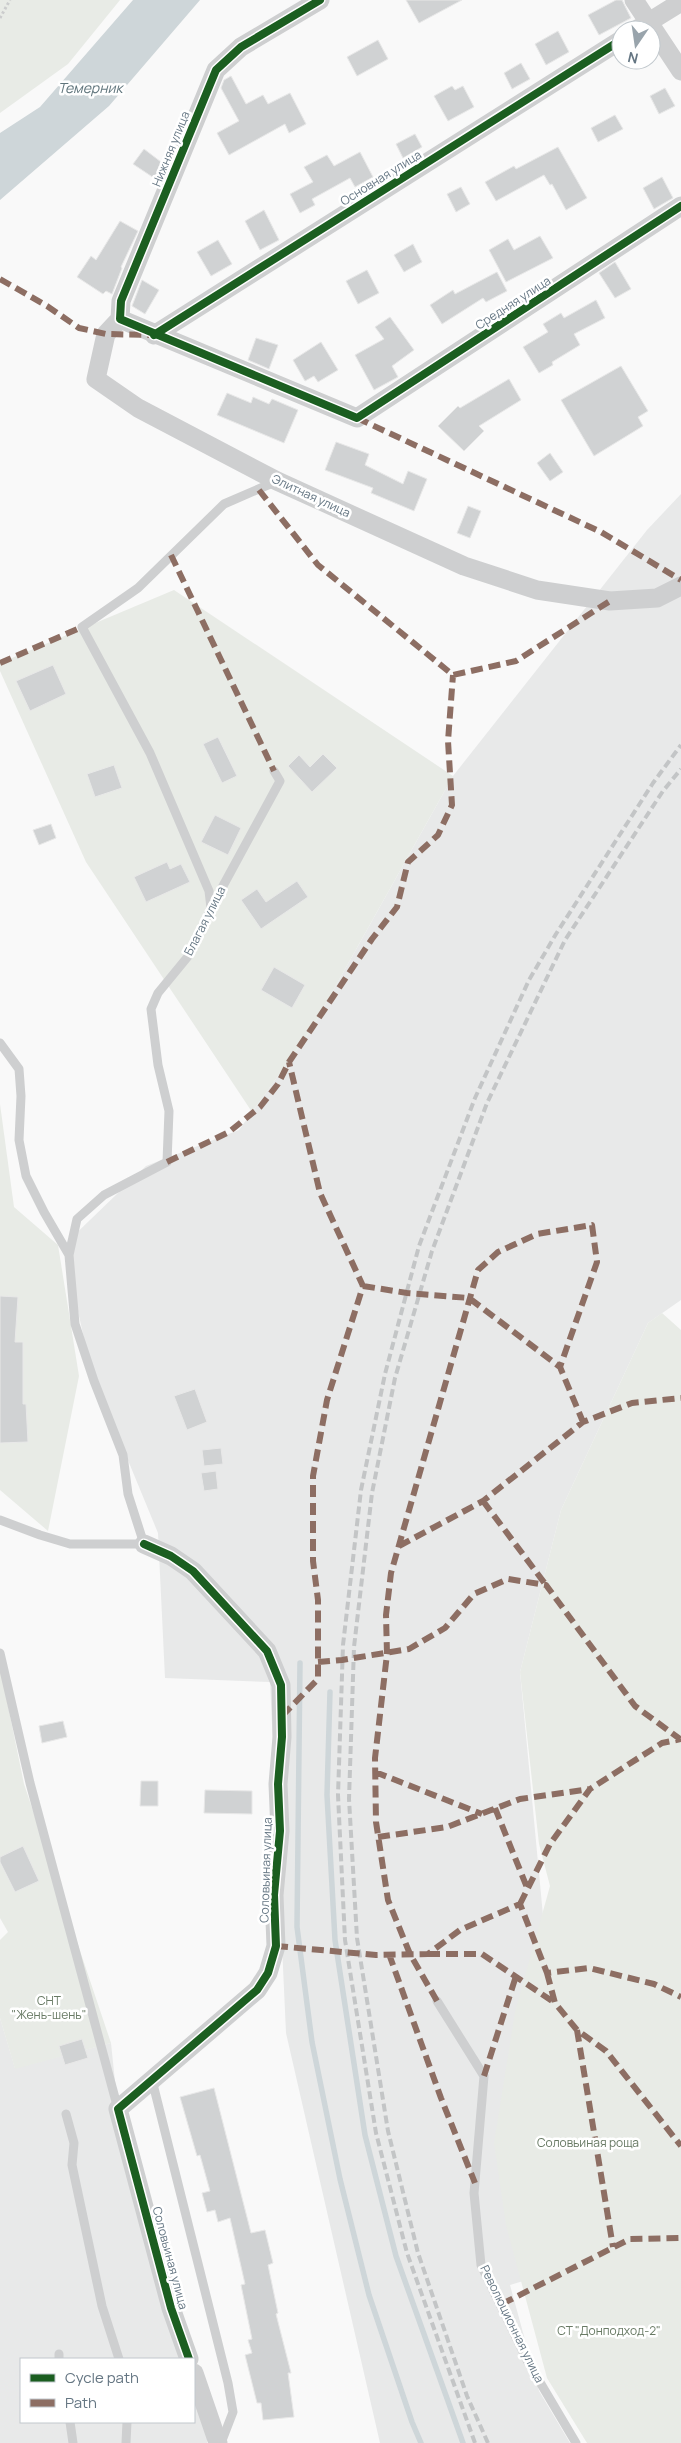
<svg xmlns="http://www.w3.org/2000/svg" width="681" height="2443" font-family="Manrope,sans-serif">
<style>
.built{fill:#e8e9e9}
.green{fill:#e8ebe6}
.water{fill:#ced6d9}
.lines{fill:none;stroke-linecap:round;stroke-linejoin:round}
.stream{stroke:#ced6d9;stroke-width:5.5}
.building{fill:#d0d2d3;stroke:#e8e8e8}
.path{stroke:#cbcccd;stroke-width:3;stroke-dasharray:2.5 2.5;stroke-linecap:butt}
.lane{stroke:#cecfd0;stroke-width:9}
.street{stroke:#cecfd0;stroke-width:19}
.rail{stroke:#c3c5c6;stroke-width:4;stroke-dasharray:8 4;stroke-linecap:butt}
.quiet{stroke:#8d6e63;stroke-width:6;stroke-dasharray:12 6;stroke-linecap:butt}
.cycleway-casing{stroke:#fff;stroke-width:11}
.cycleway{stroke:#1b5e20;stroke-width:8}
.labels{text-anchor:middle;stroke-width:5;stroke-linejoin:round;paint-order:stroke}
.street-label{font-size:12px;fill:#657683;stroke:#fff}
.park-label{font-size:12px;fill:#687a64;stroke:#fff}
.water-label{font-size:14px;font-style:italic;fill:#60757c;stroke:#fff}
</style>
<rect width="100%" height="100%" fill="#f9f9f9"/>
<path class="built" d="M681 494V1300L648 1323 561 1510 520 1672 544 1926 652 2242 510 2285 539 2391 570 2443H380L286 2033 270 1682 165 1678 158 1533 92 1373 63 1246 146 1166 239 1130 311 1030 453 776 647 530Z
M0 2018 15 2068 111 2043 116 2091 182 2359H21V2422H194V2391L207 2428V2443H0Z"/>
<path class="green" d="M0 0H120L68 64 0 113Z
M174 590 453 776 311 1030 252 1112 86 862 0 671V663Z
M0 1104 14 1207 58 1245 79 1376 48 1531 0 1490Z
M662 1313 681 1330V2443H587L547 2378 506 2225 494 2143 515 2012 550 1886 539 1844 520 1672 561 1510 648 1323Z
M0 1667 24 1784 111 2043 15 2069 0 2018V1940L8 1932 0 1918Z"/>
<path class="water" d="M133 0H200L109 106 0 200V133L40 107Z"/>
<g class="lines">
<path class="stream" d="M300 1663 297 1927 312 2042 340 2179 369 2295 412 2422 421 2443
M330 1692 327 1795 335 1940 365 2135 396 2256 463 2443"/>
</g>
<path class="building" d="M406 0H462L419 23Z
M616 0H622L631 18 599 35 588 15Z
M558 31 569 52 546 65 535 44Z
M378 40 388 59 357 76 347 57Z
M521 63 530 79 512 89 504 73Z
M231 76 246 104 263 95 268 104 290 93 306 124 289 133 285 124 229 155 217 133 239 121 221 88 224 80Z
M452 86 455 90 463 86 474 107 448 121 434 96Z
M665 88 675 106 659 114 650 96Z
M615 115 623 129 598 142 591 128Z
M415 134 422 147 403 158 396 144Z
M558 147 587 198 566 210 552 184 550 185 544 175 496 201 485 182 514 166 516 169Z
M144 149 165 165 157 180 133 164Z
M360 152 373 177 355 187 350 178 312 199 315 205 300 213 290 194 313 182 304 167 327 155 334 166Z
M662 177 673 198 654 209 643 188Z
M461 187 470 204 456 212 447 194Z
M264 210 279 240 260 250 245 221Z
M120 221 138 231 121 267 122 268 112 294 106 291 103 294 77 277 91 256 96 260Z
M540 236 553 258 506 282 489 250 508 239 514 250Z
M218 240 232 264 211 276 197 252Z
M413 244 422 262 404 272 394 255Z
M615 262 631 289 615 298 599 273Z
M367 270 379 293 358 304 346 281Z
M497 272 507 291 486 302 483 298 442 324 430 305 453 290 455 294Z
M142 280 159 290 145 314 132 306Z
M596 300 605 318 574 334 580 345 552 362 553 365 539 373 523 347 548 332 543 324 561 313 564 318Z
M390 317 414 350 392 366 398 377 374 390 355 355 384 339 375 327Z
M256 338 278 345 269 369 248 360Z
M321 342 338 370 318 382 314 376 305 381 293 360Z
M621 366 648 411 638 417 643 426 594 456 561 400Z
M509 379 521 400 479 426 484 431 464 451 438 426 458 406 460 408Z
M227 393 251 403 253 397 269 404 272 399 298 410 284 443 217 415Z
M336 442 369 454 365 465 403 484 408 471 427 479 414 511 371 493 373 488 325 470Z
M550 453 563 472 550 481 537 463Z
M468 506 481 511 470 538 457 533Z
M53 665 66 694 30 711 16 681Z
M218 737 237 776 222 783 203 744Z
M323 754 337 768 312 792 288 766 299 755 310 767Z
M114 765 122 788 95 797 87 774Z
M215 815 241 828 228 855 201 842Z
M51 824 56 838 39 845 33 830Z
M167 862 170 869 181 864 190 882 146 902 134 877Z
M297 881 308 897 261 929 241 900 257 889 266 902Z
M274 967 305 985 292 1008 261 990Z
M0 1296 18 1297 15 1342H23V1404H26L28 1442 0 1443Z
M195 1389 207 1422 187 1430 174 1396Z
M221 1448 223 1464 204 1466 202 1450Z
M216 1471 218 1489 204 1491 201 1473Z
M63 1721 67 1737 42 1743 39 1726Z
M141 1781H158V1806H140Z
M205 1790 252 1791V1814L204 1813Z
M23 1846 39 1881 15 1892 0 1862V1857Z
M82 2039 88 2058 65 2065 59 2046Z
M214 2088 251 2233 265 2230 273 2263 268 2265 278 2313 276 2314 291 2373H288L294 2417 263 2420 261 2403H257L245 2355 252 2353 248 2340 252 2339 241 2285 245 2284 230 2218 218 2222 215 2210 207 2212 202 2193 210 2191 200 2155 197 2156 180 2097Z"/>
<g class="lines">
<path class="path" d="M0 18 10 0"/>
<path class="lane" d="M211 908 209 891 150 753 82 627 138 588 224 504 277 481
M0 1043 19 1069 21 1096 19 1140 26 1176 44 1212 69 1255 75 1324 94 1381 123 1455 128 1494 144 1544H70L40 1535 0 1520
M69 1255 77 1219 104 1195 167 1162 169 1111 158 1065 151 1009 158 993 190 954 211 908 280 781 274 771
M0 1653 30 1783 118 2109
M437 2001 484 2076 474 2193 481 2265 528 2362 576 2443
M152 2080 228 2383 233 2412 221 2443
M66 2114 74 2143 72 2165 102 2306 119 2359
M59 2354V2359
M70 2422 73 2443
M126 2443 127 2422"/>
<path class="street" d="M320 0 241 47 216 70 121 301 120 319 357 418 681 206
M634 0 681 71
M636 30 681 2
M120 319 106 334 96 379 138 408 277 481 464 566 537 590 610 601 657 598 681 586
M154 335 621 40
M144 1544 171 1556 193 1571 267 1651 281 1685 282 1737 278 1784 280 1831 274 1895 276 1946 268 1973 257 1990 118 2109 171 2308 189 2359
M194 2373 218 2443"/>
<path class="rail" d="M475 2443 407 2253 376 2133 345 1940 338 1795 343 1645 361 1490 385 1374 419 1246 475 1098 529 980 556 934 653 783 681 745
M488 2443 467 2396 418 2253 388 2131 357 1938 349 1799 354 1647 372 1493 395 1378 432 1251 487 1103 565 940 663 791 681 769"/>
<path class="quiet" d="M0 279 47 306 79 328 106 334 149 335
M357 418 601 532 681 580
M259 490 318 565 453 675 516 661 610 601
M171 555 274 771
M0 663 82 627
M167 1162 229 1132 260 1107 278 1084 289 1062 372 939 397 907 408 862 438 835 452 805 448 741 453 675
M363 1286 407 1293 469 1298 560 1367 583 1422
M483 1501 546 1585
M399 1546 483 1501 583 1422 632 1403 681 1398
M318 1662 342 1660 409 1649 445 1628 474 1594 508 1579 546 1585 635 1706 680 1739
M282 1716 318 1679V1600L313 1561V1476L327 1400 363 1286 320 1193 289 1062
M375 1772 482 1814
M495 1808 528 1890
M378 1837 447 1827 520 1799 590 1789
M520 1904 550 1844 590 1789 662 1743 681 1739
M276 1946 376 1955 428 1954 460 1930 520 1904 547 1973 589 1968 654 1984 681 1997
M389 1954 441 2098 475 2183
M428 1954H482L555 2003
M547 1973 555 2003 577 2030 606 2051 681 2146
M437 2001 410 1954 388 1900 376 1822 375 1758 387 1654 386 1615 391 1573 478 1270 498 1252 537 1234 592 1225 597 1262 560 1367
M577 2030 613 2247
M484 2076 516 1976
M502 2304 630 2239 681 2238"/>
<g class="cycleway-casing">
<path id="cycleway" d="M320 0 241 47 216 70 121 301 120 319 357 418 681 206
M154 335 621 40
M144 1544 171 1556 193 1571 267 1651 281 1685 282 1737 278 1784 280 1831 274 1895 276 1946 268 1973 257 1990 118 2109 171 2308 189 2359"/>
</g>
<use href="#cycleway" class="cycleway"/>
</g>
<g class="labels">
<g class="street-label">
<text transform="translate(171 149) rotate(-68)" y="4">Нижняя улица</text>
<text transform="translate(381 178) rotate(-32)" y="4">Основная улица</text>
<text transform="translate(513 303) rotate(-33)" y="4">Средняя улица</text>
<text transform="translate(311 496) rotate(25)" y="4">Элитная улица</text>
<text transform="translate(205 921) rotate(-63)" y="4">Благая улица</text>
<text transform="translate(266 1870) rotate(-88)" y="4">Соловьиная улица</text>
<text transform="translate(170 2258) rotate(75)" y="4">Соловьиная улица</text>
<text transform="translate(512 2324) rotate(64)" y="4">Революционная улица</text>
</g>
<g class="park-label">
<text x="49" y="2005">СНТ<tspan x="49" dy="14">"Жень-шень"</tspan></text>
<text x="588" y="2147">Соловьиная роща</text>
<text x="609" y="2335">СТ "Донподход-2"</text>
</g>
<g class="water-label">
<text x="90" y="93">Темерник</text>
</g>
</g>
<rect x="20" y="2358" width="175" height="65" fill="#ffffff" stroke="#c1c8cd"/>
<rect x="30" y="2374" width="25" height="8" fill="#1b5e20" stroke="#c1c8cd"/>
<text x="65" y="2383" font-size="15" fill="#657683">Cycle path</text>
<rect x="30" y="2399" width="25" height="8" fill="#8d6e63" stroke="#c1c8cd"/>
<text x="65" y="2408" font-size="15" fill="#657683">Path</text>
<g transform="translate(636 45) rotate(193)"><circle r="24" fill="#ffffff" stroke="#c1c8cd"/>
<path d="M0-4L9 19L0 12L-9 19Z" fill="#99a4ac"/>
<text y="-8" font-size="14" font-weight="bold" text-anchor="middle" fill="#657683">N</text>
</g>
</svg>
